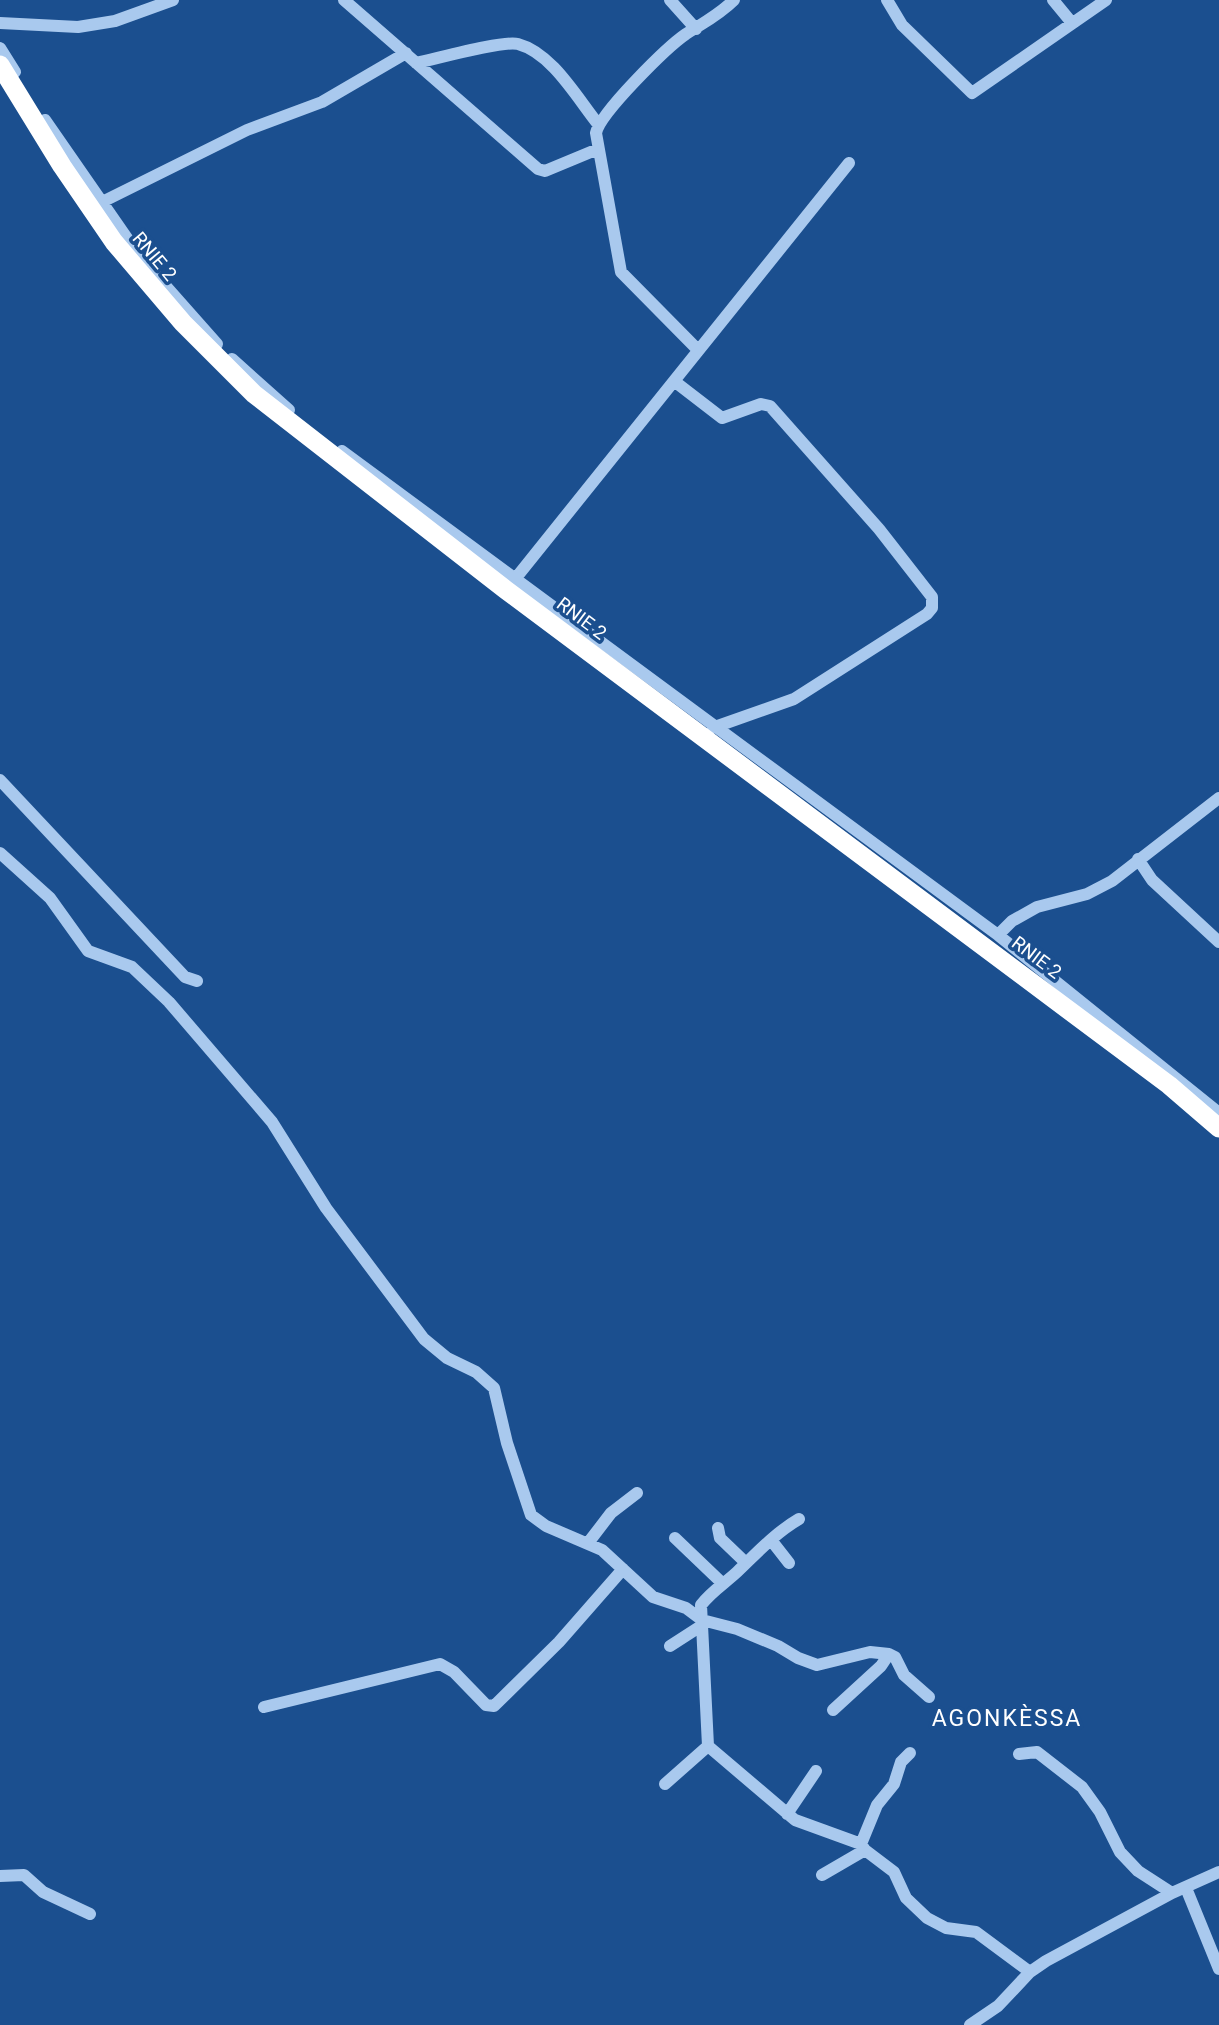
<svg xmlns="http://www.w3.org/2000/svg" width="1219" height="2025" font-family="Roboto,sans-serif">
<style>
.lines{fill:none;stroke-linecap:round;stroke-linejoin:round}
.minor{stroke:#a9c9ee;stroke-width:12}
.highway{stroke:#fff;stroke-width:19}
.labels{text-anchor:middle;stroke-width:7;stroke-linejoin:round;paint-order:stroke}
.street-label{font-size:19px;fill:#fff;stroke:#1b4f8f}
.quarter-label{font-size:23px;letter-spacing:2px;fill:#fff;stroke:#1b4f8f}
</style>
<rect width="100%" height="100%" fill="#1b4f8f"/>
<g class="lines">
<path class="minor" d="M344 0 538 169 545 171 598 149
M670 0 696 29
M887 0 902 25 972 93 1106 0
M1053 0 1072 23
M0 23 78 27 115 21 173 0
M0 48 15 72
M416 63C436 59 503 40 518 44 552 53 577 98 598 124
M45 120 140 257 217 344
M94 206 247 130 322 102 406 53
M698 350 621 272 596 133C600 113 667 47 686 34 703 23 719 15 734 0
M232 359 289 410
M674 381 722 418 761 404 770 406 879 529 932 597V608L927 614 794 699 712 728
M342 451 998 935 1219 1113
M511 584 849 163
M0 780 185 977 197 981
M0 853 50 898 88 951 132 967 169 1002 272 1122 326 1208 424 1339 447 1358 476 1372 494 1388 507 1443 531 1515 546 1526 602 1550 653 1597 686 1608 702 1620 737 1629 778 1646 798 1658 817 1665 870 1652 889 1654
M1138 859 1152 880 1219 942
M998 935 1012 921 1037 907 1087 894 1112 881 1219 798
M799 1519C775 1533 757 1553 737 1572 724 1584 712 1591 701 1605L708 1746 795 1820 861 1844
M718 1528 720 1538 745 1562
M675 1538 721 1582
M771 1540 789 1563
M588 1543 611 1513 637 1493
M670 1646 701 1626
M264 1707 440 1664 454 1672 486 1705 494 1706 559 1642 623 1569
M833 1710 881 1666 889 1654 895 1657 904 1675 929 1697
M1019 1754 1037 1752 1082 1787 1100 1812 1120 1852 1138 1871 1172 1893
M665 1784 708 1746
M787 1814 816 1771
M865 1850 894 1872 906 1898 927 1918 946 1928 976 1932 1030 1972
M822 1875 865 1850 861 1844 877 1805 894 1784 901 1762 910 1753
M0 1876 24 1875 43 1892 90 1914
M1186 1888 1219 1969
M970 2025 998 2006 1030 1972 1046 1961 1172 1893 1219 1872"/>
<path class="highway" d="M0 65 62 166 114 242 183 323 254 394 506 590 1169 1085 1219 1128"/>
</g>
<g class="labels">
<g class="street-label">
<text transform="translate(155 256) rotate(50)" y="7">RNIE 2</text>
<text transform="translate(582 618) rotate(37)" y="7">RNIE 2</text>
<text transform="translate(1037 957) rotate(37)" y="7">RNIE 2</text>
</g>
<g class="quarter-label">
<text x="1007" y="1726">AGONKÈSSA</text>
</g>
</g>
</svg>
